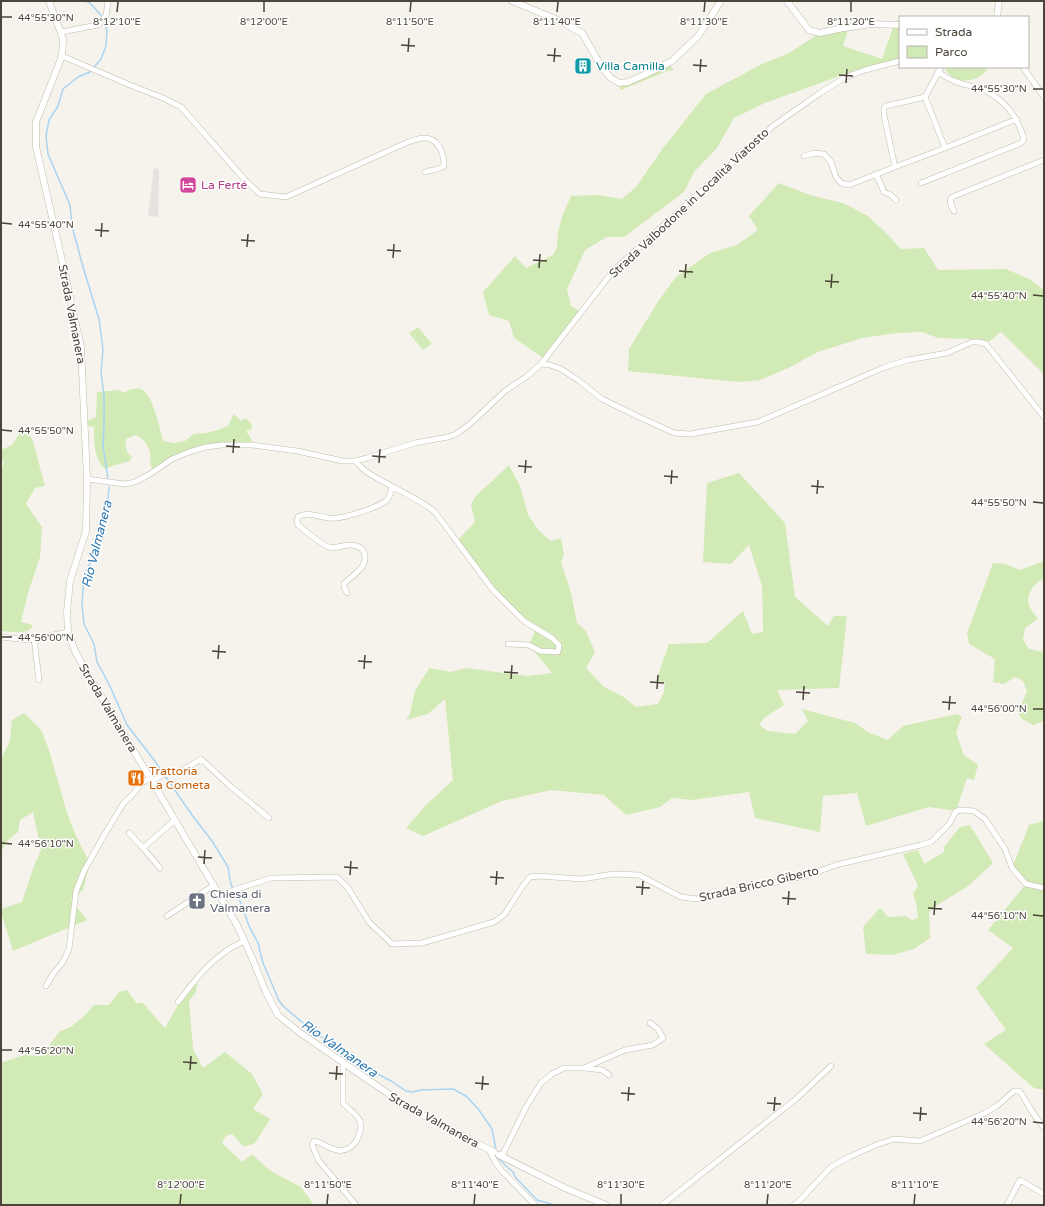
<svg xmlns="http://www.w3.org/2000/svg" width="1045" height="1206" font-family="'Varela Round',sans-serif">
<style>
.green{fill:#d2eab5}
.parking{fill:#e5e3e0}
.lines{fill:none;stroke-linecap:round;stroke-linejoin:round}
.stream{stroke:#a9d4f2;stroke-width:1.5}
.minor-casing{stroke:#c2bbae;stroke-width:6}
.tertiary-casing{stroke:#c2bbae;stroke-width:7}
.minor{stroke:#fff;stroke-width:5}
.tertiary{stroke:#fff;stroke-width:6}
.ticks{fill:none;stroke:#4b4439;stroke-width:1.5}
.labels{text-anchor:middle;stroke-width:3;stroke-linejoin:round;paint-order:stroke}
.culture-label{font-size:12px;fill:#0d838f;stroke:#fff;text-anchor:start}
.hotel-label{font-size:12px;fill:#b23c85;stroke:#fff;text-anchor:start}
.street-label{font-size:12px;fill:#4b4439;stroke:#fff}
.food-label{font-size:12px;fill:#c56008;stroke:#fff;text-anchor:start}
.worship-label{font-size:12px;fill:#5b616d;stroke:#fff;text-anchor:start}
.water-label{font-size:13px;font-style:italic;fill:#2e7ab2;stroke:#fff}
.ticks-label{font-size:10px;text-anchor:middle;fill:#4b4439;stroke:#fff;stroke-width:3;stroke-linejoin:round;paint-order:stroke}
</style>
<rect width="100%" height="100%" fill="#f6f3ec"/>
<path class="green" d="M894 25H900V59L856 70 765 103 734 118 717 148 694 172 684 192 624 237H607L585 250 567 289 571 306 579 311 543 358 514 338 509 321 489 315 483 292 515 256 526 268 553 255 557 247 558 233 562 217 571 196 598 195 622 199 636 187 663 148 706 94 762 64 789 53 820 33 847 28V34L843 46 882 59Z
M669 65 674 70 671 71 670 70 621 90 620 89V85Z
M948 67H982L987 70C977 83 954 85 945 69Z
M779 183 813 196 843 203 868 216 887 234 901 249 924 248 938 270 1006 269 1031 280 1044 290V374L1001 332 986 344 973 339 938 338 922 332 897 333 862 338 818 352 788 368 760 380 739 382 628 371 629 349 659 300 676 277 710 253 737 245 758 230 749 216Z
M418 327 432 344 423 350 409 333Z
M131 389C134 389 138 388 141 389 153 395 160 428 163 441L175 443 185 441 194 434 206 433 218 430 228 426 234 414 241 421 246 418 252 425 251 430 246 431 252 440V445H222L189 452 153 471C149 465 151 459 150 452 148 444 142 437 135 435L126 439C125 447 126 452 132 457L130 461 112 466 105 469C94 459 94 442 94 427L88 426 85 419 90 420 96 417 97 392 119 390 124 393Z
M22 430 32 438 45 486 35 488 26 504 42 527 40 557 28 593 21 622 33 625C30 636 10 631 1 631V474L4 462 1 458V450L12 445Z
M509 465 520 486 528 515 540 532 551 541 561 538 564 555 561 562 571 593 577 623 586 631 595 652 586 668 604 687 622 696 636 707 658 704 664 692 665 682 656 681 669 644 707 643 743 611 752 634 763 632 762 586 749 545 731 564 703 562 707 483 739 473 785 523 795 597 828 626 834 616H847L839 688 777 690 784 705 764 718 759 725 768 731 795 734 808 721 802 709 855 723 868 732 888 740 903 726 957 714 962 717 956 733 964 755 978 765 974 780 967 778 956 811 929 807 866 826 857 793 823 796 820 832 755 818 749 792 692 800 672 798 660 807 626 815 604 795 551 790 502 801 423 836 406 828 426 805 453 780 445 699 428 714 406 720 410 714 415 691 429 668 451 672 466 668 527 676 552 673 529 645 536 629 505 603 457 541 475 522 471 505 475 497Z
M1044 561V578C1035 584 1025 593 1029 605 1030 610 1035 614 1038 619L1025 628 1023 640 1029 649 1044 652V718L1043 721 1033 725 1022 719 1017 711 1022 704 1027 691 1023 681 1015 677 1004 684 993 682 995 659 969 644 967 633 993 563 1005 564 1020 570Z
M24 713 41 730 49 750 67 813 76 836 90 863 83 890 71 900 87 920 13 951 1 912V909L22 902 34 866 41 850 33 812 20 820 18 832 7 841 1 852V760L10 740 12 720Z
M1044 821V1090L1034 1088 984 1044 1006 1030 976 988 1013 948 988 930 1026 884 1012 868 1029 825Z
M970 825 993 863 968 886 939 904 929 912 930 938 914 949 892 955 866 954 863 927 880 908 888 917 906 916 912 920 918 918 917 907 913 893 918 886 903 854 918 850 924 864 944 852V847L960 827Z
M198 978 196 992 189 1001 193 1049 203 1068 225 1052 252 1074 263 1094 253 1109 270 1119 255 1143 244 1147 232 1134 226 1136 222 1143 242 1162 252 1154 268 1169 276 1174 301 1187 314 1205H1V1063L24 1055 42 1056 59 1032 72 1026 83 1017 94 1005H109L119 992 127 990 137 1004 142 1002 165 1028 179 1003Z"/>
<path class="parking" d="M154 167 159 170 158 217 148 216Z"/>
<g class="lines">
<path class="stream" d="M82 1 89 2 100 14 107 30 106 46 101 59 90 72 78 77 63 89 58 106 49 120 46 136 48 154 70 205 72 226 83 267 99 319 103 349 101 373 104 395V427L103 446 108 478
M109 487 107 510 95 552 84 576 82 605 84 624 94 644 97 662 109 684 127 725 154 760 192 815 212 841 228 867 231 885 233 888
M235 892 241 903 249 926 258 943 263 963 275 991 278 999 283 1006 309 1028 364 1067 391 1081 406 1091 412 1092 421 1090 453 1089 466 1096 479 1110 492 1129 496 1150
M498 1158 506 1166 513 1172 516 1178 537 1200 555 1205"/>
<g class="minor-casing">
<path id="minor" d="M61 32 98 25 106 16 108 1
M62 56 130 85 163 98 181 107 245 180 260 194 286 197 408 142C413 141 419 138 424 138 439 138 444 154 444 166 437 171 433 169 425 172
M1023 67 1044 97
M925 97 886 106 884 108V115L895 167 945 148 925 97 941 67
M945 148 1017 119
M804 156 814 153 824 154 831 162 836 177 841 183 849 185 895 167
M876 174 884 192 891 195 896 200
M921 183 1021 143 1024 139C1017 116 1006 101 984 90 974 86 962 85 952 80 947 78 943 75 938 72
M954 211C952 207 948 201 952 197L1044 160
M541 364 550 365 561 369 578 380 602 399 637 416 674 433 690 434 758 422 885 367 908 360 947 353 972 342H979L986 344 1044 417
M355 461C359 464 362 469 367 472 389 487 414 495 435 512L493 590 524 621 552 638 559 645 558 652 540 651 529 645 508 644
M87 479 124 484 131 483 137 481 150 474 172 459 189 452 206 447 222 445H252L297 451 343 461H355L367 458 415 443 448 437 456 434 470 424 505 391 526 377 541 364 613 271 773 126 820 93 846 77 865 70 900 61
M347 593 344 587V584C352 575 370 567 364 552 362 547 355 545 350 545 343 545 336 549 329 547 322 545 304 530 298 525L297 521 298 517C308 511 319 517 329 518 341 520 376 508 386 501 390 498 391 492 392 487
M1 637 28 640 68 632
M34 638 39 680
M152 781 169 771 176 773 180 772 201 759 230 786 269 818
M129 833 143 848
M160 868 143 848 175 820
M219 895 271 878 337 877 348 888 369 922 392 944 422 943 494 922 504 915 522 887 530 877 538 876 582 879 613 874 639 875 681 897 697 899 809 875 836 865 921 845 931 842 949 824 956 811 964 810 974 811 985 819 1005 849 1012 868 1026 884 1044 888
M167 916 214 885
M46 986 53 974 63 962 69 949 76 891 84 871 103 837 123 804 135 792 140 784 151 778
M178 1002C193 983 205 966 225 952 231 947 238 944 245 941
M343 1063V1103C347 1108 358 1115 360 1121 363 1129 357 1144 349 1148 346 1150 341 1151 337 1150 329 1149 322 1142 314 1141L312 1145 319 1161 356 1205
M586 1067 625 1050 653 1045 663 1038 658 1029 650 1023
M489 1150 496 1163 501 1170 535 1205
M502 1156 526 1107 541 1083 552 1074 564 1068H585L602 1070 609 1075
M662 1205 796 1099 831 1066
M794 1205 800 1200 831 1167 849 1157 876 1145 894 1139 920 1141 985 1113 997 1106 1014 1091H1019L1021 1093 1033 1113 1044 1128
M1007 1205 1020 1180 1044 1194"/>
</g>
<g class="tertiary-casing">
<path id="tertiary" d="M49 1 63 39 62 56 36 122V147L61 256 81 347 87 479 86 531 70 581 67 612 68 632 75 651 87 673 153 783 237 925 253 960 265 990 278 1015 299 1032 409 1108 494 1152
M512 1 558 20 582 33 603 69 611 78 619 83 628 82 644 75 672 61 698 36 721 1
M787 1 809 30 820 33 838 29 872 24 900 25
M997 17 999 1
M499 1155 565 1188 606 1205"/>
</g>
<use href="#minor" class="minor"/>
<use href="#tertiary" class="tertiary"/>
</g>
<path class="ticks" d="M117 12 118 2M264 12V2M410 12 411 2M557 12 558 2M704 12 705 2M851 12V2M2 17H12M401 45 415 46M408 52 409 38M547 55 561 56M554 62 555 48M693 65 707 66M700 72 701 59M839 75 853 76M846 83 847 69M1033 89H1043M2 223 12 224M95 230 109 231M101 237 102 223M241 240 255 241M247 247 248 234M387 250 401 251M393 258 394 244M533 260 547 261M539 268 540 254M679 271 693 272M685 278 686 264M825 281 839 282M831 288 832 274M1033 295 1043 296M2 430 12 431M226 446 240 447M233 453 234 439M372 456 386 457M379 463 380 449M518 466 532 467M525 473 526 460M664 476 678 477M671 484 672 470M811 486 824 487M817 494 818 480M1033 502 1043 503M2 637H12M212 651 226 652M218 659 219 645M358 661 372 662M364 669 365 655M504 672 518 673M511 679 512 665M650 682 664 683M657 689 658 675M796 692 810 693M803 700 804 686M942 702 956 703M1033 709H1043M949 710 950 696M2 843 12 844M198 857 212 858M204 864 205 850M344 867 358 868M350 875 351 861M490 877 504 878M496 885 497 871M636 887 650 888M642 895 643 881M782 898 796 899M788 905 789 891M928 908 942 909M934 915 935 901M1033 915 1043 916M2 1050H12M183 1062 197 1063M190 1070 191 1056M329 1073 343 1074M336 1080 337 1066M475 1083 489 1084M482 1090 483 1076M621 1093 635 1094M628 1101 629 1087M767 1103 781 1104M774 1111 775 1097M913 1113 927 1114M920 1121 921 1107M1033 1122 1043 1123M180 1204 181 1194M327 1204 328 1194M474 1204 475 1194M621 1204V1194M767 1204 768 1194M914 1204 915 1194"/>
<defs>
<g id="building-square" transform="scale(0.9)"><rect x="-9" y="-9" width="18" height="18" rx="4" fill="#0f9aa8" stroke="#fff"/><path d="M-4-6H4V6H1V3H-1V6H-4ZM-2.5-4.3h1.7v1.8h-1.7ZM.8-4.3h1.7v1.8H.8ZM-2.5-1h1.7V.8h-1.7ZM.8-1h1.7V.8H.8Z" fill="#fff"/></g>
<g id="hotel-square" transform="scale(0.9)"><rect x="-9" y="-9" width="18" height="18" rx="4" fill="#d1479c" stroke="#fff"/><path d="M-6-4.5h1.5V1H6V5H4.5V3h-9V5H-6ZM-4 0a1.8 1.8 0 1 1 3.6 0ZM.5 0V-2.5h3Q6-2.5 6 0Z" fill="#fff"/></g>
<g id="restaurant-square" transform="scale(0.9)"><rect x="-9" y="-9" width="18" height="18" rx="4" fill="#e8710a" stroke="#fff"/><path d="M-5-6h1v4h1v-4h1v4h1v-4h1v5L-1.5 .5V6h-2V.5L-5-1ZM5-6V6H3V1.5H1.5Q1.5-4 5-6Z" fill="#fff"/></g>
<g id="church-square" transform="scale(0.9)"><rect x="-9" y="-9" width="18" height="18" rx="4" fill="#6b7280" stroke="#fff"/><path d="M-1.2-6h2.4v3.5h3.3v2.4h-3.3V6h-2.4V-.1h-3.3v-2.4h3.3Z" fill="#fff"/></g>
</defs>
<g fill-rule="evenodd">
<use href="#building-square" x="583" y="66"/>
<use href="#hotel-square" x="188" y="185"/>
<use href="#restaurant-square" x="136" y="778"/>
<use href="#church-square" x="197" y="901"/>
</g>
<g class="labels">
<g class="culture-label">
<text x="596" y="70">Villa Camilla</text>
</g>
<g class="hotel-label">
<text x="201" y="189">La Ferté</text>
</g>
<g class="street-label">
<text transform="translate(689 203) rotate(-43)" y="4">Strada Valbodone in Località Viatosto</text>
<text transform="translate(72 314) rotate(79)" y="4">Strada Valmanera</text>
<text transform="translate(108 708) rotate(59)" y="4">Strada Valmanera</text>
<text transform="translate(759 884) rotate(-13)" y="4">Strada Bricco Giberto</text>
<text transform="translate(434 1120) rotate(29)" y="4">Strada Valmanera</text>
</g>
<g class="food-label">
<text x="149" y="775">Trattoria<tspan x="149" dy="14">La Cometa</tspan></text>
</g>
<g class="worship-label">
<text x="210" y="898">Chiesa di<tspan x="210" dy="14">Valmanera</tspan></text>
</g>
<g class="water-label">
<text transform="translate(96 544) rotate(-76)" y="5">Rio Valmanera</text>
<text transform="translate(340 1048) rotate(35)" y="5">Rio Valmanera</text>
</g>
</g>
<g class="ticks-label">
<text x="46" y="21">44°55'30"N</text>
<text x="117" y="25">8°12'10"E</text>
<text x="264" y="25">8°12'00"E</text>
<text x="410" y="25">8°11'50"E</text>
<text x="557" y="25">8°11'40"E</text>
<text x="704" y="25">8°11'30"E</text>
<text x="851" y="25">8°11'20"E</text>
<text x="999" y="92">44°55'30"N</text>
<text x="46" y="228">44°55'40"N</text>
<text x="999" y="299">44°55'40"N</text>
<text x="46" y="434">44°55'50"N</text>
<text x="999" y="506">44°55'50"N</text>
<text x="46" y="641">44°56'00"N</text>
<text x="999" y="712">44°56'00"N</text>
<text x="46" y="847">44°56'10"N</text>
<text x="999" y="919">44°56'10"N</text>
<text x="46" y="1054">44°56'20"N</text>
<text x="999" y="1125">44°56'20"N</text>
<text x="181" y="1188">8°12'00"E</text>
<text x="328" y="1188">8°11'50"E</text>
<text x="475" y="1188">8°11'40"E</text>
<text x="621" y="1188">8°11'30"E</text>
<text x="768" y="1188">8°11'20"E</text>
<text x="915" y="1188">8°11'10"E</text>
</g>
<rect width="1045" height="1206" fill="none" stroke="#4b4439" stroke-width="4"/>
<rect x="899" y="16" width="130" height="52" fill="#ffffff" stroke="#b7b4b0"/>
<rect x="907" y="29" width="20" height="6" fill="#ffffff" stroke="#b7b4b0"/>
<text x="935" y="36" font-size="12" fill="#4b4439">Strada</text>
<rect x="907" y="46" width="20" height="12" fill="#d2eab5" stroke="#b7b4b0"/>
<text x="935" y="56" font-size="12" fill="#4b4439">Parco</text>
</svg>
